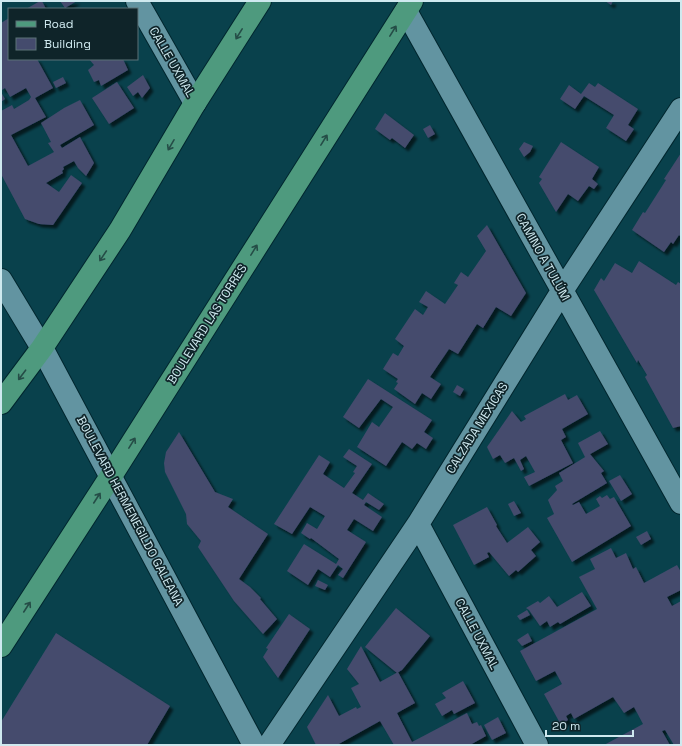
<svg xmlns="http://www.w3.org/2000/svg" width="682" height="746" font-family="'Space Grotesk',sans-serif">
<style>
.building{fill:#444b6d;filter:url(#shadow)}
.lines{fill:none;stroke-linecap:round;stroke-linejoin:round}
.street-casing{stroke:#00262e;stroke-width:24}
.secondary-casing{stroke:#00262e;stroke-width:24}
.primary-casing{stroke:#00262e;stroke-width:24}
.street{stroke:#6294a1;stroke-width:22}
.secondary{stroke:#6294a1;stroke-width:22}
.primary{stroke:#4e9a7e;stroke-width:22}
.oneway{stroke:#254d47}
.labels{text-anchor:middle;stroke-width:3.5;stroke-linejoin:round;paint-order:stroke}
.street-label{font-size:12px;fill:#cfe9ef;stroke:#0f2429}
</style>
<defs>
<filter id="shadow"><feDropShadow dx="3.5" dy="3.5" stdDeviation="1" flood-color="#0009"/></filter>
</defs>
<rect width="100%" height="100%" fill="#09414c"/>
<path class="building" d="M40 1H42L46 9H26Z
M60 1H77L65 8Z
M605 1H613L611 5Z
M9 18V59H37L53 88 35 98 46 117 11 135 28 166 54 152 48 143 51 142 41 123 64 108 80 100 94 125 60 145 62 148 80 137 94 163 86 176 78 168 74 161 63 167 64 169 62 171 63 173 46 183 59 192 71 175 82 183 53 225 39 224 25 219 1 174V111L12 105 14 109 29 100 31 97 26 88 10 97 5 88 2 90 1 88V23Z
M89 59H123L128 70 101 86 99 80 94 82 88 70 94 65Z
M143 75 150 88 142 98 138 92 133 96 127 87Z
M63 77 66 83 56 88 53 82Z
M117 82 134 108 109 124 92 98Z
M589 83 595 87 598 83 638 109 628 125 634 129 626 141 606 128 614 115 584 96 575 109 560 99 569 85 581 94Z
M1 92 5 99 1 102Z
M385 113 414 135 405 148 392 138 390 140 375 129Z
M430 125 435 134 428 138 423 129Z
M524 142 533 146 530 152 524 157 519 149Z
M561 142 599 167 592 179 598 184 594 189 589 186 578 201 568 194 556 212 539 183 542 179 539 177Z
M681 153V237L679 235 673 244 671 242 664 252 632 230 643 212 645 213 666 180 664 179Z
M487 225 526 293 511 316 496 307 483 328 477 324 458 354 449 349 430 377 441 384 431 399 422 393 415 404 394 389 398 383 396 382 398 379 383 369 393 353 398 356 404 346 395 339 415 309 423 315 428 307 419 302 426 291 445 304 458 285 454 283 461 272 468 277 486 251 477 236Z
M639 261 676 285 678 282 681 284V426L673 428 645 377 647 375 638 360 637 363 594 290 601 278 604 281 615 263 632 273Z
M368 379 432 420 424 432 433 438 426 449 417 443 412 449 402 442 386 466 357 447 372 422 379 427 393 407 381 399 359 428 343 417Z
M457 385 464 389 460 396 453 392Z
M565 394 568 400 577 395 588 414 562 429 566 437 561 440 573 463 529 486 524 477 535 472 526 456 520 460 524 469 521 471 514 458 505 463 500 455 493 459 487 447 512 411 521 422 526 419 524 416Z
M600 431 608 444 585 457 578 443Z
M179 432 215 492 233 499 228 507 268 534 239 579 250 587 261 598 260 599 277 619 263 634 234 601 198 547 201 541 187 524 186 514 165 472 164 463 166 452Z
M349 449 372 464 352 493 363 500 368 493 384 504 379 510 366 502 364 505 382 517 373 531 354 519 347 530 366 542 343 578 338 575 343 569 338 565 330 577 318 569 308 585 287 571 304 544 336 564 339 559 311 538 310 539 301 533 307 523 317 529 325 516 310 507 292 534 274 524 319 455 330 462 323 474 344 488 355 473 353 472 357 466 343 457Z
M590 454 604 471 601 473 607 483 572 504 573 505 579 502 586 514 600 506 596 499 600 496 602 498 607 495 610 499 614 497 631 526 572 562 547 518 554 514 548 500 557 490 555 486 563 481 559 473Z
M620 475 632 494 621 501 609 481Z
M514 501 521 513 514 516 508 504Z
M487 507 497 525 496 526 507 543 528 527 540 542 531 550 536 556 518 572 516 570 509 576 489 552 487 553 489 557 474 565 453 525Z
M647 531 651 539 641 545 636 537Z
M611 548 616 558 626 553 633 569 636 567 644 583 677 565 681 572V590L667 597 672 606 681 601V745H674L665 730 662 731 670 745H604L643 724 634 707 624 713 613 697 574 719 571 713 566 716 568 720 561 725 544 694 562 684 555 671 536 681 520 651 597 609 579 577 595 569 590 559Z
M318 580 328 585 325 590 315 586Z
M582 592 591 606 560 624 558 622 550 627 547 621 540 626 529 610 526 608 538 601 540 603 549 596 557 607Z
M396 608 430 636 402 670 397 673 365 647Z
M527 610 530 615 520 620 517 616Z
M289 614 310 629 278 678 263 657 268 649 266 648Z
M56 633 170 706 147 745H1V722Z
M528 633 532 641 522 646 517 640Z
M361 646 380 682 398 672 415 703 397 713 412 742 467 713 472 724 477 722 479 726 481 725 486 736 470 745H394L380 721 337 745H316L307 727 328 695 339 716 356 707 357 709 361 707 351 688 359 684 347 669Z
M463 681 475 703 454 714 452 710 442 716 435 704 446 698 442 693Z
M498 717 506 733 492 740 484 725Z"/>
<g class="lines">
<g class="street-casing">
<path id="street" d="M137 1 195 103
M406 11 681 503
M418 524 537 745
M269 745 418 524 562 291 681 109"/>
</g>
<g class="secondary-casing">
<path id="secondary" d="M1 280 42 348 254 745"/>
</g>
<g class="primary-casing">
<path id="primary" d="M1 403 42 348 120 230 195 103 260 1
M1 646 111 476 412 1"/>
</g>
<use href="#street" class="street"/>
<use href="#secondary" class="secondary"/>
<use href="#primary" class="primary"/>
</g>
<defs><path id="oneway-shaft" d="M-6 0H5M1.5-3L5.5 0L1.5 3" fill="none" stroke-width="1.6" stroke-linecap="round" stroke-linejoin="round"/></defs>
<g class="oneway">
<use href="#oneway-shaft" transform="translate(393 31) rotate(-58)"/>
<use href="#oneway-shaft" transform="translate(239 34) rotate(122)"/>
<use href="#oneway-shaft" transform="translate(324 140) rotate(-58)"/>
<use href="#oneway-shaft" transform="translate(171 145) rotate(120)"/>
<use href="#oneway-shaft" transform="translate(254 250) rotate(-58)"/>
<use href="#oneway-shaft" transform="translate(103 256) rotate(124)"/>
<use href="#oneway-shaft" transform="translate(22 375) rotate(127)"/>
<use href="#oneway-shaft" transform="translate(132 443) rotate(-58)"/>
<use href="#oneway-shaft" transform="translate(97 498) rotate(-57)"/>
<use href="#oneway-shaft" transform="translate(27 607) rotate(-57)"/>
</g>
<g class="labels">
<g class="street-label">
<text transform="translate(172 62) rotate(60)" y="4">CALLE UXMAL</text>
<text transform="translate(543 257) rotate(61)" y="4">CAMINO A TULÚM</text>
<text transform="translate(207 324) rotate(-58)" y="4">BOULEVARD LAS TORRES</text>
<text transform="translate(477 428) rotate(-58)" y="4">CALZADA MEXICAS</text>
<text transform="translate(130 511) rotate(62)" y="4">BOULEVARD HERMENEGILDO GALEANA</text>
<text transform="translate(477 634) rotate(62)" y="4">CALLE UXMAL</text>
</g>
</g>
<rect width="682" height="746" fill="none" stroke="#cfe9ef" stroke-width="4"/>
<rect x="8" y="8" width="130" height="52" fill="#0f2429" stroke="#5c7378"/>
<rect x="16" y="21" width="20" height="6" fill="#4e9a7e" stroke="#5c7378"/>
<text x="44" y="28" font-size="12" fill="#cfe9ef">Road</text>
<rect x="16" y="38" width="20" height="12" fill="#444b6d" stroke="#5c7378"/>
<text x="44" y="48" font-size="12" fill="#cfe9ef">Building</text>
<path d="M546 730v6h87v-6" fill="none" stroke="#cfe9ef" stroke-width="2"/>
<text x="552" y="730" font-size="12" fill="#cfe9ef" stroke="#0f2429" stroke-width="3" paint-order="stroke">20 m</text>
</svg>
